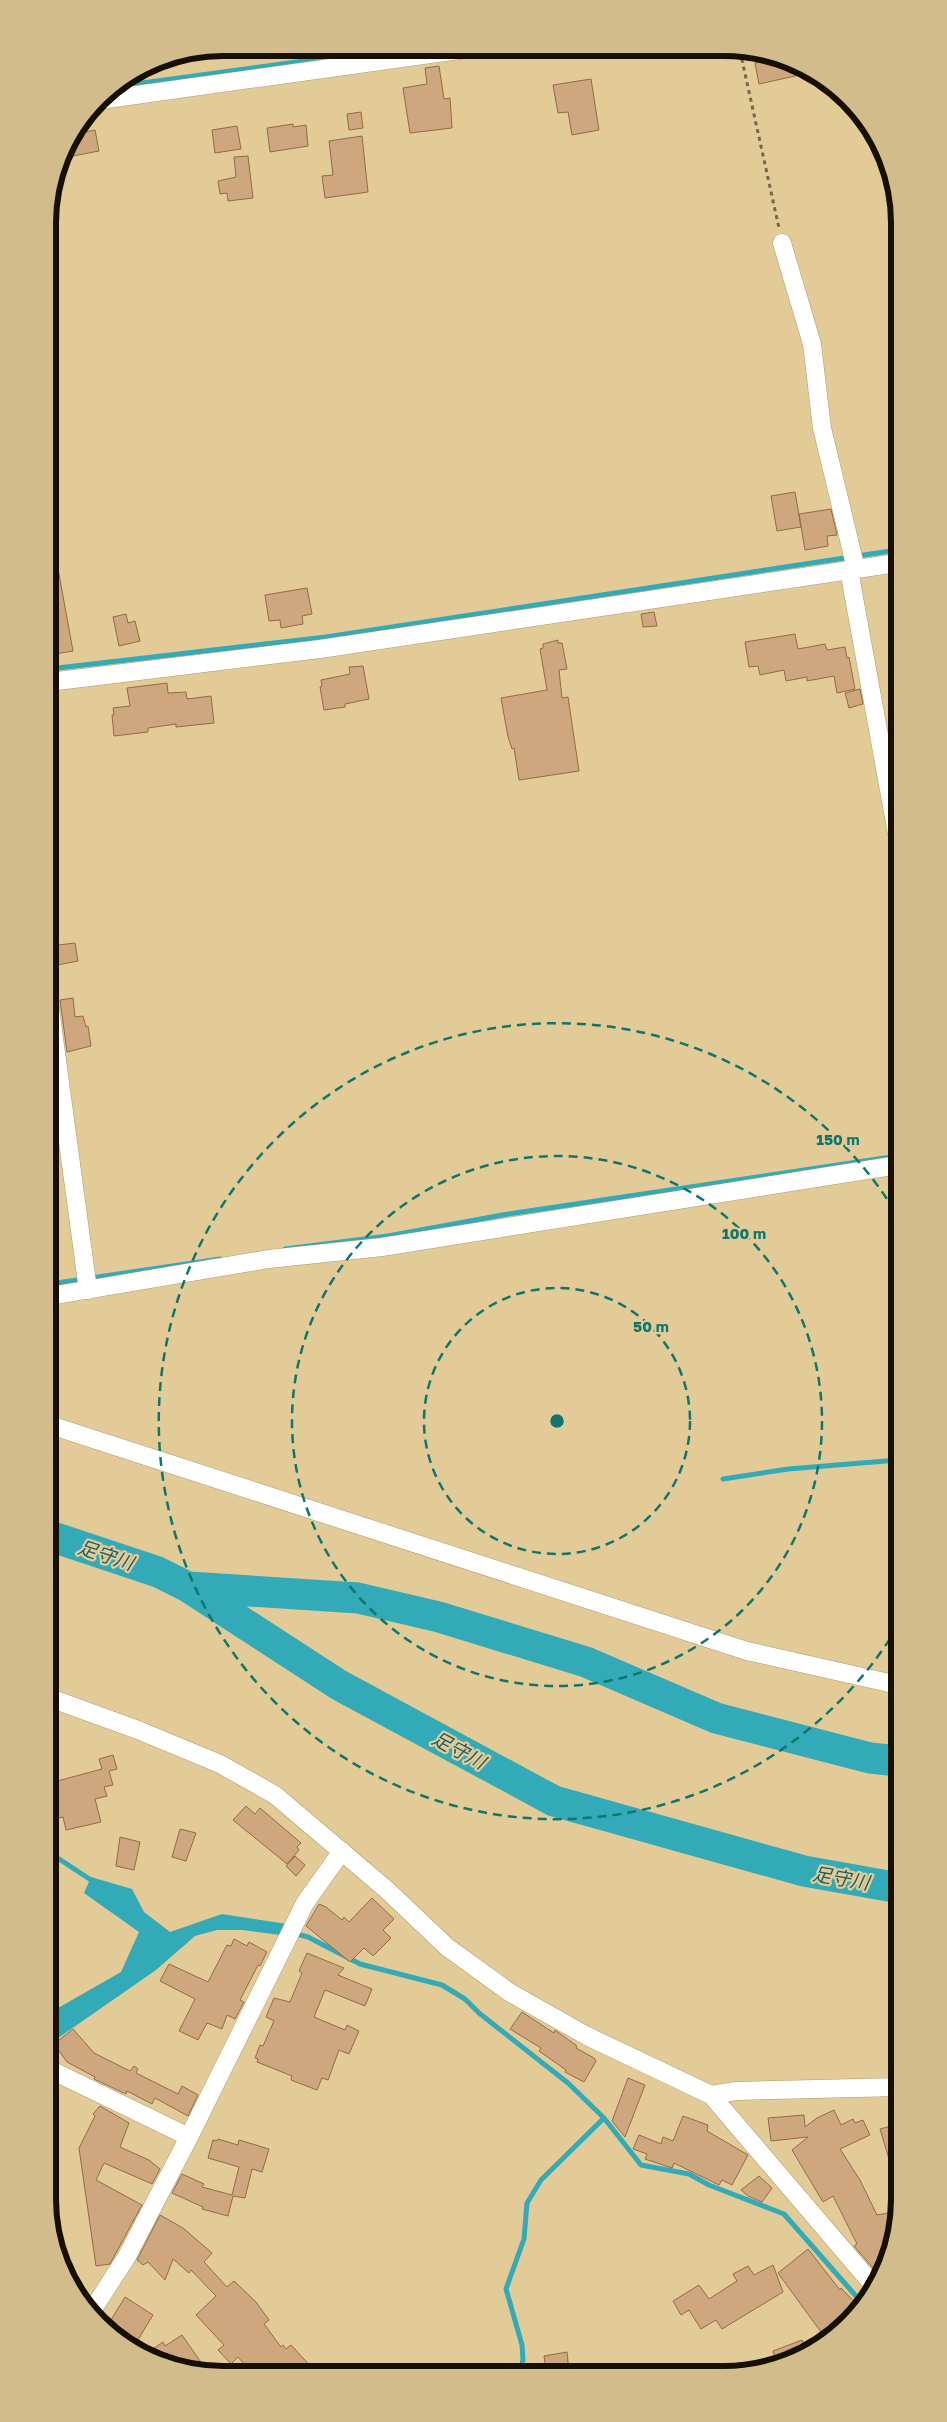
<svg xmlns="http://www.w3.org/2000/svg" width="947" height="2422" font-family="'Golos Text','Noto Sans JP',sans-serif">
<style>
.water{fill:#32aab7}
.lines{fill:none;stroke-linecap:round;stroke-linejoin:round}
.stream{stroke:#32aab7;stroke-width:5}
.river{stroke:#32aab7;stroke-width:31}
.building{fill:#cfa77f;stroke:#916b45}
.minor-casing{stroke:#b29b6a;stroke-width:19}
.path{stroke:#776747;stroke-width:3;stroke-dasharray:4 4;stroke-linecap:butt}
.minor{stroke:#fff;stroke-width:18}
.ring{fill:none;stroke:#0f766e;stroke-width:2.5;stroke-dasharray:9 6}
.labels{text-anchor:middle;stroke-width:4.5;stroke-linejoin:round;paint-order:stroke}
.water-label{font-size:19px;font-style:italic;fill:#1c5c63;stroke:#e3cb98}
.rim{fill:none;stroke:#170f00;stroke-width:6}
.centre{fill:#0f766e;stroke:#e3cb98;stroke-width:2.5}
.ring-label{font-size:15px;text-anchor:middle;font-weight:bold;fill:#0f766e;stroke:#e3cb98;stroke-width:4.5;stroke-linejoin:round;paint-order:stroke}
</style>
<rect width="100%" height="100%" fill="#e3cb98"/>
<path class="water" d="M91 1877 132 1889 144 1912 170 1932 222 1914 287 1924 280 1935 242 1930H217L195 1936 156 1970 51 2043V2012L121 1972 139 1932 84 1893Z"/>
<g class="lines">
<path class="stream" d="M113 87 392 49
M49 669 326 637 897 550
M285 1249 388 1236 508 1214 898 1156
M50 1284 220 1259
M723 1479 788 1469 898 1460
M50 1853 94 1882
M293 1933 308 1937 360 1964 442 1985 465 1999 479 2013 568 2083 604 2118 641 2165 689 2174 709 2185 784 2214 863 2304
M520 2371 523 2360 522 2345 506 2289 524 2239 527 2203 541 2180 604 2118"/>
<path class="river" d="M50 1536 158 1572 188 1587 339 1685 554 1801 804 1871 899 1888
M189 1587 358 1598 439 1617 586 1662 716 1718 870 1758 898 1761"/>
</g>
<path class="building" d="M776 58 811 71 813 72 759 84 755 63Z
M439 66 444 99 450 98 452 128 410 133 403 88 427 84 425 68Z
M591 79 599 130 572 135 568 112 558 113 553 85Z
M361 112 363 128 349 130 347 114Z
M293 124V127L306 125 308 146 270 152 267 128Z
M237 126 241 149 215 153 212 130Z
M95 130 99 151 62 158 66 145 75 134Z
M362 136 368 192 325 198 322 176 333 175 329 141Z
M248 156 253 198 228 201 227 193 220 194 218 181 236 177 234 157Z
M795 492 801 527 777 531 771 496Z
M831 509 837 535 827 536 828 546 805 550 799 514Z
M55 552 73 651 49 655V635L52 634 48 614V553Z
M307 588 312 614 302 616 303 624 281 628 280 620 269 621 265 595Z
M654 612 657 626 643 627 641 614Z
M126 614 128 623 135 621 140 641 119 646 113 617Z
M795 634 798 649 825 644 827 650 845 647 847 658 849 657 855 689 837 693 834 676 807 681V677L786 681 784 670 760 675 758 666 749 667 745 642Z
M558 640V643H562L567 669 559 670 562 698 568 697 579 771 519 780 514 748 512 749 508 737 501 698 547 690 540 649 543 648V644Z
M363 666 369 699 345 704V707L324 710 320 687 322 686 321 680 350 674 349 667Z
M167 683 168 693 186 692 187 699 211 696 214 723 176 727V724L148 728V732L114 736 112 715H114L113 708 130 706 127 688Z
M860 689 863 704 849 708 845 693Z
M75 943 78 961 52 966 50 946Z
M73 998 75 1017 83 1016 86 1027 88 1026 91 1046 67 1052 60 1000Z
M113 1755 117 1769 109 1771 113 1785 104 1787 107 1796 95 1799 101 1822 66 1830 63 1817 50 1820V1783L102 1769 99 1759Z
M246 1806 255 1814 260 1808 301 1843 297 1847 299 1850 287 1864 233 1820Z
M180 1829 196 1833 186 1861 172 1857Z
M120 1837 140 1842 134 1870 116 1866Z
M295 1856 305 1865 296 1876 286 1866Z
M372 1898 394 1919 383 1930 391 1938 373 1956 364 1948 350 1962 306 1926 319 1904 326 1907 342 1920 344 1917 349 1922Z
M234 1939 247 1946 249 1942 267 1952 260 1966 258 1965 240 2000 244 2002 235 2019 227 2015 222 2029 207 2023 198 2040 179 2031 195 1999 160 1981 169 1964 208 1982 227 1945 231 1946Z
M307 1953 344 1968 338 1975 372 1989 365 2006 325 1990 314 2017 345 2030 347 2025 359 2031 349 2054 339 2050 328 2080 322 2078 317 2090 291 2080 292 2076 257 2062 258 2059 255 2058 260 2045 263 2046 274 2021 266 2017 274 1998 290 2002 302 1973 299 1971Z
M522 2012 554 2033 555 2030 577 2046 576 2048 594 2058 596 2061 584 2082 565 2072 566 2070 539 2051 541 2048 510 2029Z
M73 2029 94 2053 130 2071 134 2066 138 2069 136 2073 178 2094 182 2086 198 2095 188 2116 155 2098 152 2104 127 2091 126 2094 94 2079 95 2077 67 2062 54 2044Z
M628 2078 645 2085 625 2137 612 2121Z
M100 2106 129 2123 120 2147 149 2160 160 2169 152 2184 104 2163 96 2180 142 2205 110 2264 96 2266 79 2148 95 2116 93 2114Z
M834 2110 841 2125 853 2119 855 2123 863 2120 870 2135 840 2149 860 2180 877 2215 899 2211 885 2268 880 2262 873 2268 854 2246 857 2244 833 2196 823 2202 792 2150 808 2137 771 2141 768 2118 804 2115 805 2127 817 2118Z
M683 2116 708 2125 707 2131 748 2155 732 2185 722 2180 719 2185 674 2163 672 2168 645 2159 647 2154 633 2149 639 2135 661 2144 663 2137 673 2141Z
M899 2124V2179H895L880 2129Z
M218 2139 238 2145 239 2140 269 2149 262 2172 252 2169 245 2198 233 2196 228 2216 202 2209 203 2207 172 2193 182 2174 204 2184 202 2187 232 2195 239 2167 208 2158 213 2140 217 2141Z
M759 2176 772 2188 762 2202 748 2196 741 2190Z
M160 2215 183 2228 212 2253 204 2262 227 2287 234 2281 256 2302 269 2320 264 2324 281 2347 283 2345 286 2349 291 2345 315 2371H250L238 2357 231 2364 218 2350 224 2345 196 2315 216 2296 191 2270 189 2273 173 2259 165 2280 148 2262 143 2265 137 2260Z
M808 2249 840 2290 841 2288 860 2308 856 2314 826 2339 778 2273Z
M773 2265 783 2292 722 2329 716 2320 701 2329 689 2310 681 2315 673 2301 699 2285 709 2299 737 2281 733 2274 748 2266 754 2275Z
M125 2297 153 2315 133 2348 106 2328Z
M182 2335 207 2371H189L144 2355 163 2342 165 2346Z
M802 2340 806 2353 777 2364 773 2351Z
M567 2352 569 2371H546L544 2356Z"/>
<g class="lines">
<g class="minor-casing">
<path id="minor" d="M100 100 466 49
M782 243 812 344 822 428 856 569
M849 570 897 834
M49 682 320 649 897 563
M49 1001 88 1290
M50 1296 269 1259 382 1247 898 1165
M50 1425 747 1651 898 1685
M50 1698 138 1730 220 1764 275 1795 387 1890 447 1947 509 1992 587 2036 711 2095 874 2286
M51 2070 189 2137
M711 2095 736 2091 899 2087
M91 2312 126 2258 189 2137 305 1903 342 1851"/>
</g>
<path class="path" d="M740 51 779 228"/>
<use href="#minor" class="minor"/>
</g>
<g class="ring">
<circle cx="557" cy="1421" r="133"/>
<circle cx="557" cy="1421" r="265"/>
<path d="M898 1626A398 398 0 1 1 896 1213"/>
</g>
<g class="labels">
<g class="water-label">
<text transform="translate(106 1555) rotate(18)" y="7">足守川</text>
<text transform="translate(459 1750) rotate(28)" y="7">足守川</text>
<text transform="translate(841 1878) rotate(10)" y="7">足守川</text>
</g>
</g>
<path d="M0 0H947V2422H0ZM223 56H724A167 167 0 0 1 891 223V2199A167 167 0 0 1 724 2366H223A167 167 0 0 1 56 2199V223A167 167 0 0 1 223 56Z" fill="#d3bc8c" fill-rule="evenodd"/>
<path class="rim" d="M223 56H724A167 167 0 0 1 891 223V2199A167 167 0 0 1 724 2366H223A167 167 0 0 1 56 2199V223A167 167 0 0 1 223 56Z"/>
<circle cx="557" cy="1421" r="8" class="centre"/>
<g class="ring-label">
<text x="838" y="1145">150 m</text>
<text x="744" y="1239">100 m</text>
<text x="651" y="1332">50 m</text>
</g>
</svg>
